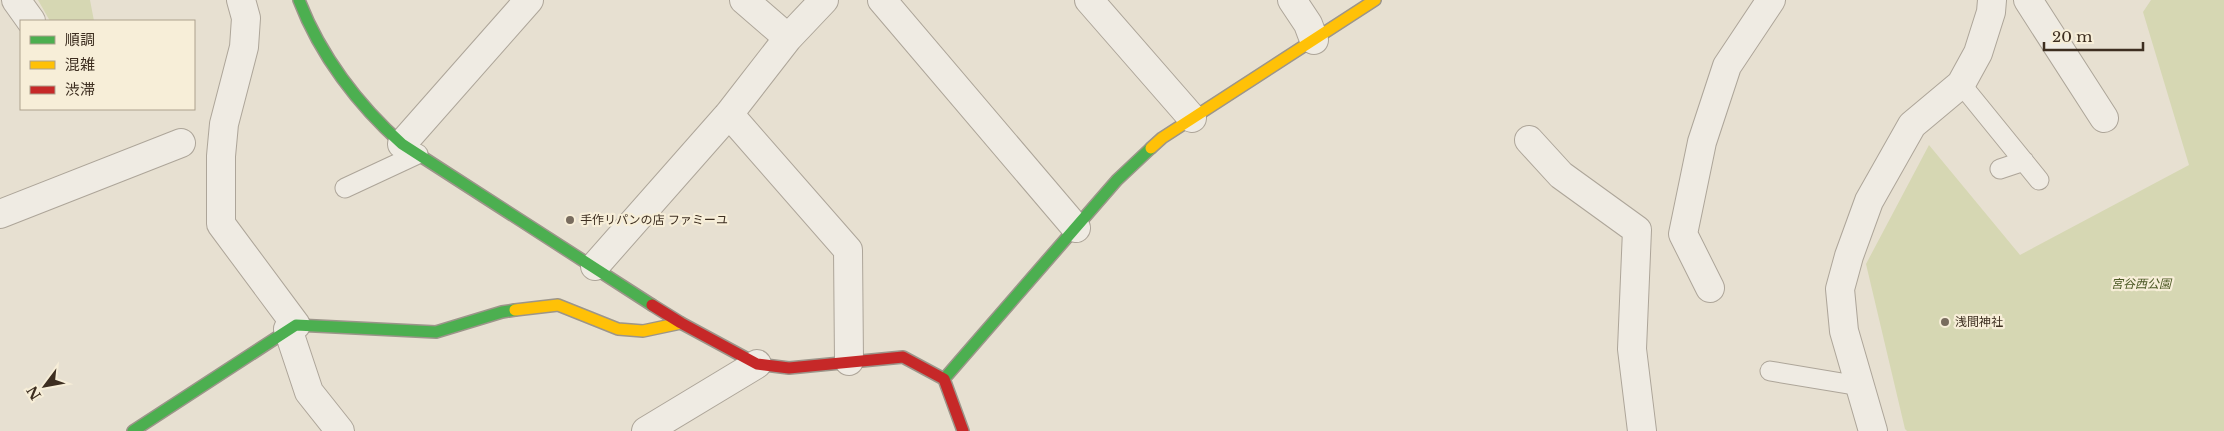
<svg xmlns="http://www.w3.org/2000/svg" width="2224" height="431" font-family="'Libre Baskerville','Noto Sans JP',serif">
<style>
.green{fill:#d6d7b3}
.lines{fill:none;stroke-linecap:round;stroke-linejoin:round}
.lane-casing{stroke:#ada599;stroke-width:21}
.street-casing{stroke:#ada599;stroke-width:30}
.fast-casing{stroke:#9c958a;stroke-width:14}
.slow-casing{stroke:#9c958a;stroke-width:14}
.jam-casing{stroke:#9c958a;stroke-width:14}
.lane{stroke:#efebe3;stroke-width:19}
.street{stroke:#efebe3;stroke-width:28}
.fast{stroke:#4caf50;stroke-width:11}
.slow{stroke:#ffc107;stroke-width:11}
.jam{stroke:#c62828;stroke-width:11}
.poi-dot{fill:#786c5e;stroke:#f7eed8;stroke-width:2}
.labels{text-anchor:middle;stroke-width:4.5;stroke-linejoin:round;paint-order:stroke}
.poi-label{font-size:12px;fill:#3d2e20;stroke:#f7eed8;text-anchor:start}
.park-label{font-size:12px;font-style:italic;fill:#4d5a26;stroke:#f7eed8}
</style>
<rect width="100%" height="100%" fill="#e7e0d1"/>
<path class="green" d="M38 0H90L94 21H50Z
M2151 0H2224V431H1907L1905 429 1866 264 1929 145 2020 255 2189 165 2143 12Z"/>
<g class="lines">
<g class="lane-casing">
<path id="lane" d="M1961 84 2039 180
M2000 169 2024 161
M345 188 418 154
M1770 371 1860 386"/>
</g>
<g class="street-casing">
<path id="street" d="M16 0 31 21
M241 0 246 18 244 47 224 124 221 156V224L296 325
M744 0 788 38
M882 0 1076 228
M1089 0 1192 118
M1292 0 1308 24 1314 40
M2028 0 2104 118
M729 114 848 250 849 361
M1529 140 1561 175 1637 230 1632 349 1642 431
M402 144 529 0
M0 214 181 143
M595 266 729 114 788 38 824 0
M1710 288 1683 234 1702 142 1727 66 1771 0
M288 329 309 392 340 431
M646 431 757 364
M1873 431 1844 331 1840 289 1849 256 1869 201 1912 125 1961 84 1978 53 1991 12 1992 0"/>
</g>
<g class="fast-casing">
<path id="fast" d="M299 0C320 55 358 105 402 144L652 305
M944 379 1117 180 1151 148
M133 431 296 325 436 332 502 312 515 310"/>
</g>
<g class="slow-casing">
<path id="slow" d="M1151 148 1162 138 1375 0
M515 310 558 305 618 329 643 331 681 323"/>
</g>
<g class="jam-casing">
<path id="jam" d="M652 305 681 323 757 364 789 368 903 357 944 379 963 431"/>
</g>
<use href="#lane" class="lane"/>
<use href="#street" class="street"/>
<use href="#fast" class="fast"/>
<use href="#slow" class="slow"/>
<use href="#jam" class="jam"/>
</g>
<g class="poi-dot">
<circle cx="570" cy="220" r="5"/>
<circle cx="1945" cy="322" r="5"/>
</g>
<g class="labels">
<g class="poi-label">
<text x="580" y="224">手作リパンの店 ファミーユ</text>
<text x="1955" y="326">浅間神社</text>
</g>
<g class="park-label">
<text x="2141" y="288">宮谷西公園</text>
</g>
</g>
<rect x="20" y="20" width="175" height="90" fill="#f7eed8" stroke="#ada18e"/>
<rect x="30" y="36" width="25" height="8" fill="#4caf50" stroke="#ada18e"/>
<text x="65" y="45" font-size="15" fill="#3d2e20">順調</text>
<rect x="30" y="61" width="25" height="8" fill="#ffc107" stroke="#ada18e"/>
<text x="65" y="70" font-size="15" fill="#3d2e20">混雑</text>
<rect x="30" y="86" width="25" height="8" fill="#c62828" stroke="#ada18e"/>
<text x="65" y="95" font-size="15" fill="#3d2e20">渋滞</text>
<g transform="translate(45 386) rotate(238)" stroke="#f7eed8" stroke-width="4" paint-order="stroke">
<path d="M0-4L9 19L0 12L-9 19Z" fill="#3d2e20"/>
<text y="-8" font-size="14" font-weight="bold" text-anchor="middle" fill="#3d2e20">N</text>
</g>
<path d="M2044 42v8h99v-8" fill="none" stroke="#3d2e20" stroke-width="2.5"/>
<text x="2052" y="42" font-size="15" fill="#3d2e20" stroke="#f7eed8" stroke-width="4" paint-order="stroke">20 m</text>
</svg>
